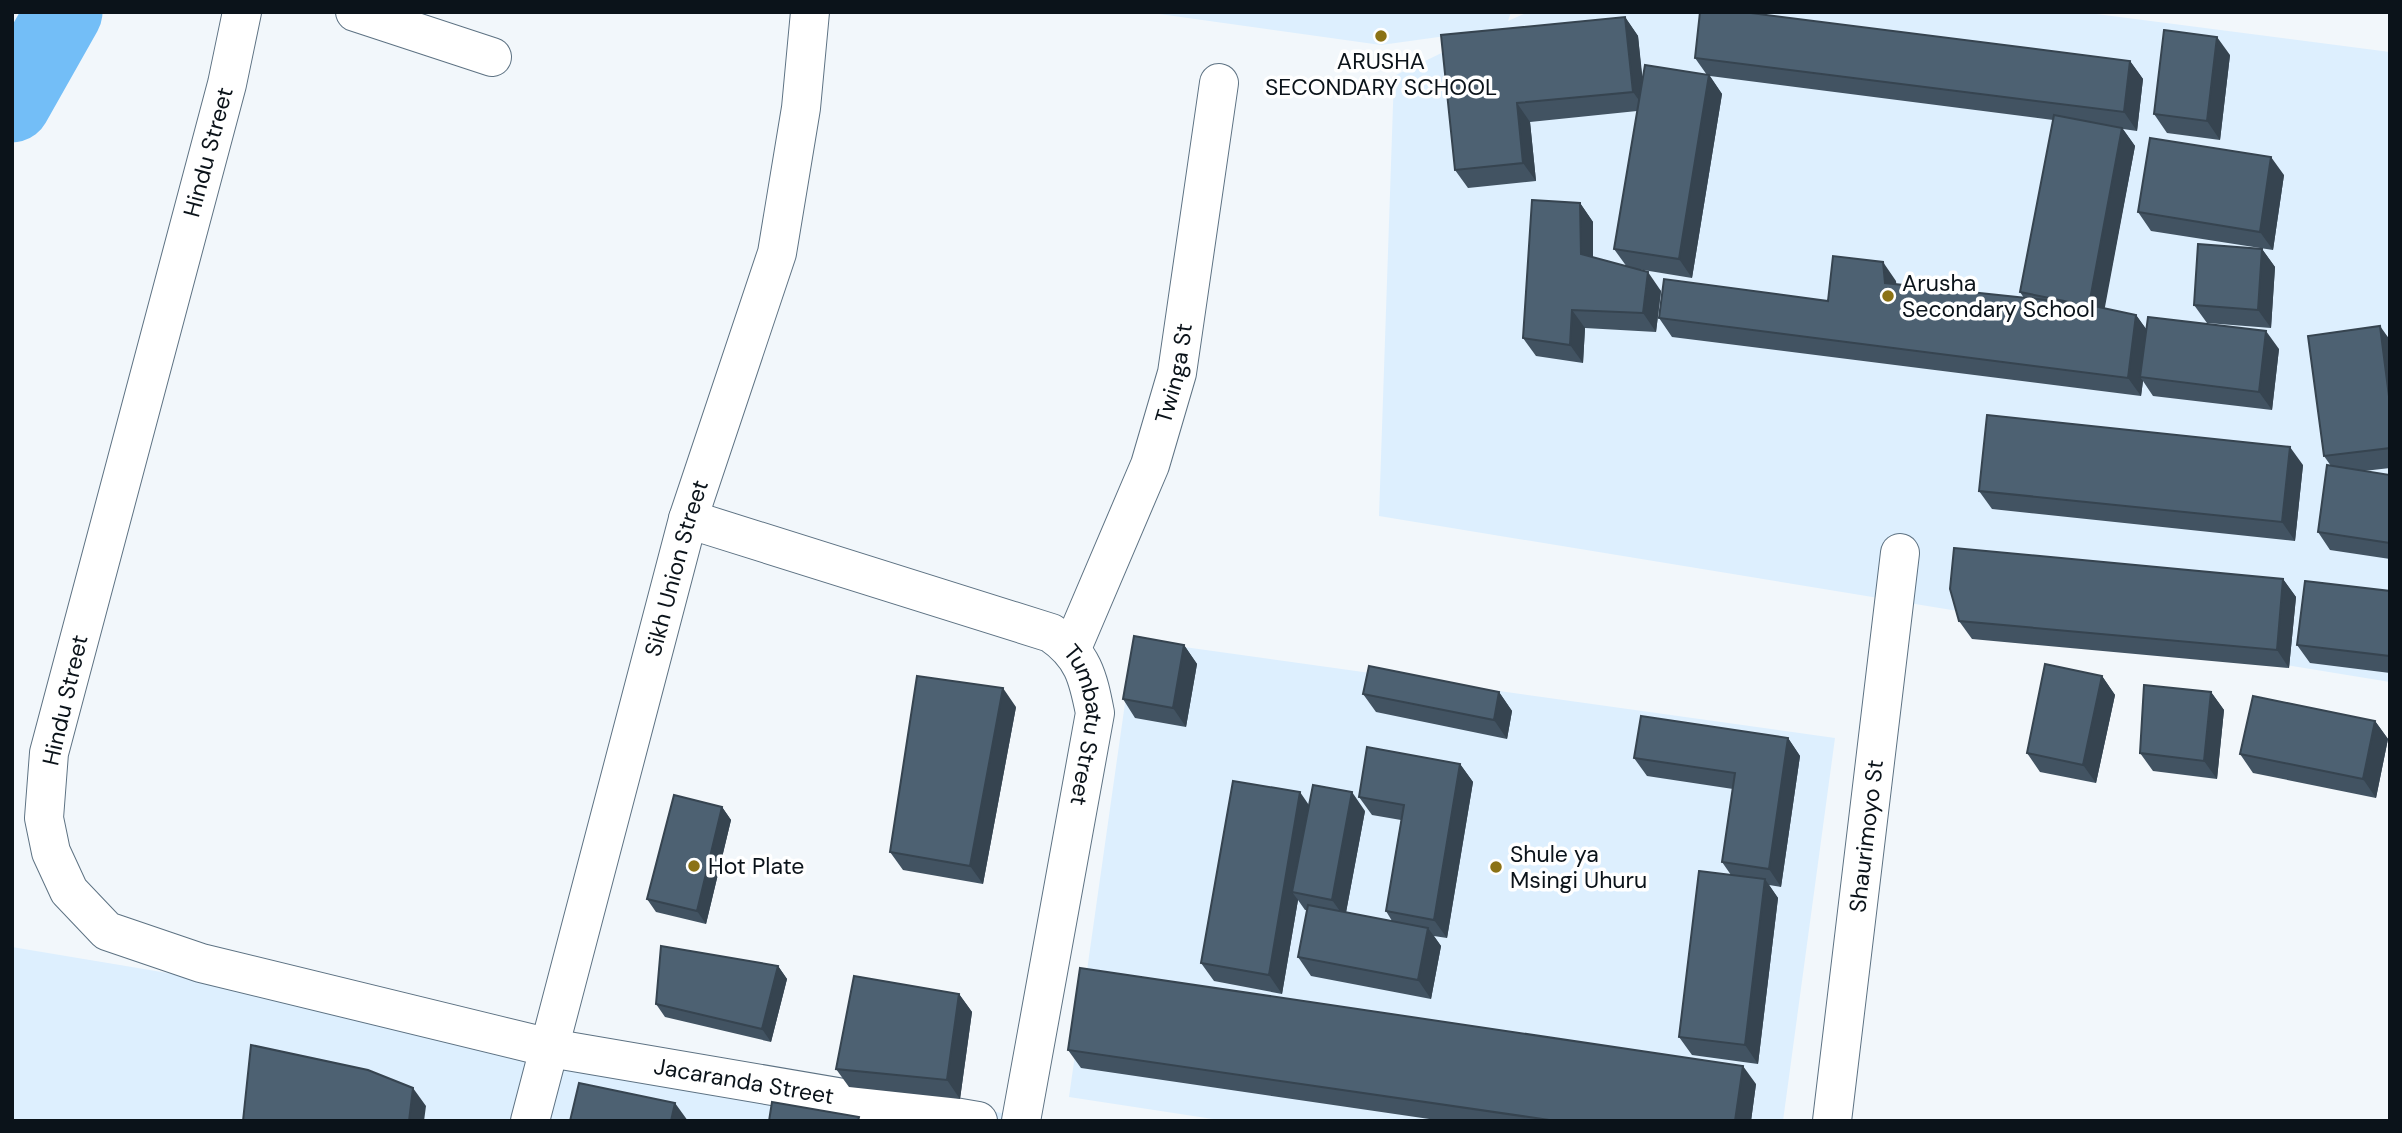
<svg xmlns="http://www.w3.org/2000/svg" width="2402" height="1133" font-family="'DM Sans',sans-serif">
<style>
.built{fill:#ddeffe}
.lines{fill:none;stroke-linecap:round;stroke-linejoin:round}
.river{stroke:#73bef7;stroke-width:77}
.street-casing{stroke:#5d7283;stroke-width:40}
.street{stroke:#fff;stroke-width:38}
.wall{fill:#425362}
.shaded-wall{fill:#364450}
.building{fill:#4d6172;stroke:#364450;stroke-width:2}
.poi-dot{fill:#8b7215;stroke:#fff;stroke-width:2.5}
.labels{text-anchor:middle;stroke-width:7;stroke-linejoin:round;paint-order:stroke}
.poi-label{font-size:23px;fill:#0b131a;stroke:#fff;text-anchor:start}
.street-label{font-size:23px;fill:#0b131a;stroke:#fff}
</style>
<rect width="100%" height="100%" fill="#f2f7fb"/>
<path class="built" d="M1145 12H1511L1508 21 1528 12H2081L2390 52V682L1379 516 1394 76 1489 30 1381 45Z
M1134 640 1835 738 1783 1121H1226L1069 1097Z
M12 947 849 1087 1049 1121H12Z"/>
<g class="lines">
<path class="river" d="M12 104 64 12"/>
<g class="street-casing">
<g id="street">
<path id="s1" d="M242 12 227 84 49 753 44 818 51 852 69 891 107 931 201 963 550 1048 978 1121"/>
<path d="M355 12 492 57"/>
<path id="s2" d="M688 519 1051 633C1083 655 1088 677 1095 713L1021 1121"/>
<path id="s3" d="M1072 648 1150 465 1177 373 1219 83"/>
<path id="s4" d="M530 1121 688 519 777 253 801 108 810 12"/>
<path id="s5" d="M1832 1121 1900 553"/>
</g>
</g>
<use href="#street" class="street"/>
</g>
<path class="wall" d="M1625 17 1638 36 1642 78 1707 75 1695 58 2130 61 2143 79 2137 131 2123 129 2135 146 2104 308 2136 315 2146 329 2279 349 2272 410 2153 396 2143 381 2141 396 1672 337 1659 318 1828 301 1896 281V284L2024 298 2020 292 2053 120 1710 76 1722 94 1692 278 1631 268 1661 291 1656 332 1585 328 1583 363 1536 356 1523 338 1580 203 1593 222V258L1627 267 1614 249 1637 111 1530 122 1536 181 1468 188 1455 170 1441 35Z
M2230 55 2220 140 2167 133 2154 114Z
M2284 175 2273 250 2151 231 2138 212Z
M2262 249 2275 267 2271 328 2207 323 2194 305Z
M2390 340V468L2364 471 2390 475V559L2330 550 2318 532 2331 466 2324 456Z
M2303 465 2295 541 1992 509 1979 491Z
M2283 579 2296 597 2289 668 1972 639 1959 621Z
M2390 591V673L2310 663 2297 645Z
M1184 645 1197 664 1186 727 1135 718 1123 699Z
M2102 676 2115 695 2096 783 2040 772 2027 753Z
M1499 692 1512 711 1507 739 1376 712 1363 694Z
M2211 692 2224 710 2217 779 2153 771 2140 753Z
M1016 707 983 884 903 870 890 852Z
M2375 721 2388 739 2376 798 2253 773 2240 754Z
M1788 738 1800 756 1781 887 1769 885 1778 898 1758 1064 1692 1055 1679 1037 1731 875 1722 862 1733 789 1647 776 1634 758Z
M1460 764 1473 782 1447 938 1434 936 1441 946 1431 999 1311 976 1298 957 1307 910H1305L1298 900 1282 994 1214 981 1201 963 1365 811 1346 912 1392 921 1386 911 1401 820 1372 815 1359 797Z
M722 807 731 820 706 924 656 912 647 899Z
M778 966 787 979 771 1042 665 1017 656 1004Z
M959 994 972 1012 960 1099 849 1087 836 1069Z
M1068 1050 1756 1084 1751 1121H1443L1081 1068Z"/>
<path class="shaded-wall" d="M1625 17 1638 36 1646 110 1633 92Z
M2217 37 2230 55 2220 140 2207 121Z
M2130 61 2143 79 2137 131 2124 112Z
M1709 75 1722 94 1692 278 1679 259Z
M1517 103 1530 122 1536 181 1523 163Z
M2122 128 2135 146 2102 323 2089 305Z
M2271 157 2284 175 2273 250 2260 232Z
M1580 203 1593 222V273L1581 254Z
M2262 249 2275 267 2271 328 2258 310Z
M1883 262 1896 281 1898 301 1885 283Z
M1648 272 1661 291 1656 332 1643 313Z
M1572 310 1585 328 1583 363 1570 345Z
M2136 315 2149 333 2140 377 2143 381 2141 396 2128 378Z
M2380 326 2390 340V404Z
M2266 331 2279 349 2272 410 2259 392Z
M2290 447 2303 465 2295 541 2282 522Z
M2283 579 2296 597 2289 668 2277 650Z
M1184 645 1197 664 1186 727 1173 708Z
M2102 676 2115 695 2096 783 2083 765Z
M1003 688 1016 707 983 884 970 866Z
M1499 692 1512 711 1507 739 1494 720Z
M2211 692 2224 710 2217 779 2204 761Z
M2375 721 2388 739 2376 798 2363 779Z
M1788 738 1800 756 1781 887 1769 869Z
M1460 764 1473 782 1447 938 1434 920Z
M1300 792 1313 811 1292 892 1298 900 1282 994 1269 975Z
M1352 792 1365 811 1345 918 1332 900Z
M722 807 731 820 706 924 697 911Z
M1765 879 1778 898 1758 1064 1745 1045Z
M1428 928 1441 946 1431 999 1418 980Z
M778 966 787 979 771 1042 762 1029Z
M959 994 972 1012 960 1099 947 1080Z
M1743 1066 1756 1084 1751 1121H1735Z
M413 1088 426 1106 424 1121H409Z
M675 1103 688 1121H671Z"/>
<path class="building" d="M1700 12H1743L2130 61 2124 112 1695 58Z
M1625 17 1633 92 1517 103 1523 163 1455 170 1441 35Z
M2164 30 2217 37 2207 121 2154 114Z
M1645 65 1709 75 1679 259 1614 249Z
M2054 115 2122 128 2089 305 2136 315 2128 378 1659 318 1664 279 1828 301 1833 256 1883 262 1885 283 2074 303 2020 292Z
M2150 138 2271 157 2260 232 2138 212Z
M1532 200 1580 203 1581 254 1648 272 1643 313 1572 310 1570 345 1523 338Z
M2198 244 2262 249 2258 310 2194 305Z
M2148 317 2266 331 2259 392 2140 377Z
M2380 326 2390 404V448L2324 456 2308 336Z
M1987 415 2290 447 2282 522 1979 491Z
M2327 465 2390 475V543L2318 532Z
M1954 548 2283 579 2277 650 1959 621 1950 589Z
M2305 581 2390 591V656L2297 645Z
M1134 636 1184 645 1173 708 1123 699Z
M2045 664 2102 676 2083 765 2027 753Z
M1369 666 1499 692 1494 720 1363 694Z
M917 676 1003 688 970 866 890 852Z
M2144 685 2211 692 2204 761 2140 753Z
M2253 696 2375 721 2363 779 2240 754Z
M1641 716 1788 738 1769 869 1722 862 1735 773 1634 758Z
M1367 747 1460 764 1434 920 1386 911 1404 805 1359 797Z
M1233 781 1300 792 1269 975 1201 963Z
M1313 785 1352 792 1332 900 1292 892Z
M674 795 722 807 697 911 647 899Z
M1699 871 1765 879 1745 1045 1679 1037Z
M1308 905 1428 928 1418 980 1298 957Z
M661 946 778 966 762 1029 656 1004Z
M1080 968 1743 1066 1735 1121H1556L1068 1050Z
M854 976 959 994 947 1080 836 1069Z
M251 1045 368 1070 413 1088 409 1121H243Z
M579 1083 675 1103 671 1121H570Z
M772 1102 859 1117 858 1121H769Z"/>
<g class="poi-dot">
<circle cx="1381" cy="36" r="7"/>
<circle cx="1888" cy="296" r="7"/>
<circle cx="694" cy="866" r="7"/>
<circle cx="1496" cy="867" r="7"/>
</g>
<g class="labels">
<g class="poi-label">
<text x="1381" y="69" text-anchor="middle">ARUSHA<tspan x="1381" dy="26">SECONDARY SCHOOL</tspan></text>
<text x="1902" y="291">Arusha<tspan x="1902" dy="26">Secondary School</tspan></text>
<text x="1510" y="862">Shule ya<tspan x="1510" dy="26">Msingi Uhuru</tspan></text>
<text x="708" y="874">Hot Plate</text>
</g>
<g class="street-label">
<text transform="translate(208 152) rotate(-75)" y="8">Hindu Street</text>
<text dy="8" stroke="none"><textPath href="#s3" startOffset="294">Twinga St</textPath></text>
<text dy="8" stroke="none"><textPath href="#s4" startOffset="572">Sikh Union Street</textPath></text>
<text transform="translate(65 700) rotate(-77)" y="8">Hindu Street</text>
<text dy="8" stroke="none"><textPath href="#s2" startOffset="486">Tumbatu Street</textPath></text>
<text dy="8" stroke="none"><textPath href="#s5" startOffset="287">Shaurimoyo St</textPath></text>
<text dy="8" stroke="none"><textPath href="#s1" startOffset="1619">Jacaranda Street</textPath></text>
</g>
</g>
<rect width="2402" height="1133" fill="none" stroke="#0b131a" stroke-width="28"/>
</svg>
